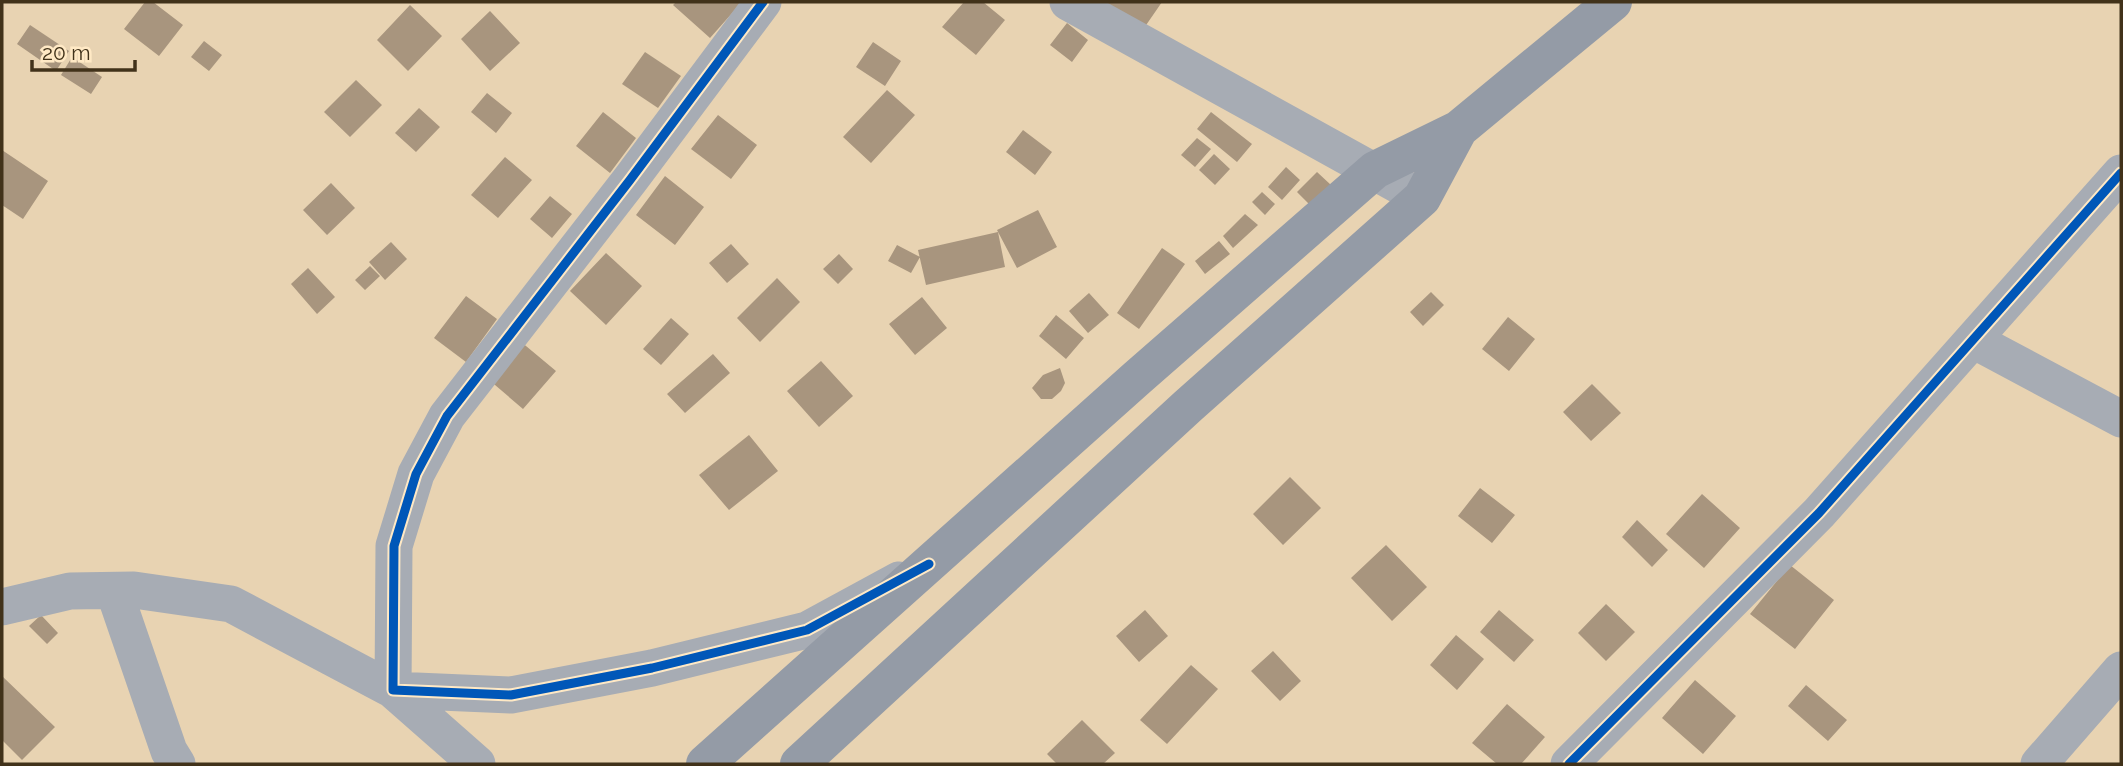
<svg xmlns="http://www.w3.org/2000/svg" width="2123" height="766" font-family="Raleway,sans-serif">
<style>
.building{fill:#a8957e}
.lines{fill:none;stroke-linecap:round;stroke-linejoin:round}
.street{stroke:#a7acb4;stroke-width:37}
.primary{stroke:#949ba6;stroke-width:38}
.cycleway-casing{stroke:#ffe9c5;stroke-width:13}
.cycleway{stroke:#0057b8;stroke-width:9}
</style>
<rect width="100%" height="100%" fill="#e8d3b2"/>
<path class="building" d="M145 2H153L183 25 159 56 124 29Z
M676 2H742L710 38 673 5Z
M964 2H983L1005 20 976 55 942 27Z
M1100 2H1162L1142 31Z
M410 5 442 36 408 71 377 40Z
M490 11 520 43 490 71 461 39Z
M1067 23 1088 40 1072 62 1050 45Z
M30 25 69 51 56 71 17 44Z
M204 41 222 55 209 71 191 57Z
M873 42 901 61 885 86 856 67Z
M645 52 681 76 658 108 622 84Z
M72 57 102 77 91 94 61 75Z
M356 80 382 105 350 137 324 112Z
M887 90 915 115 871 163 843 137Z
M487 93 512 113 496 133 471 112Z
M419 108 440 127 416 152 395 133Z
M603 112 636 138 610 173 576 146Z
M1211 112 1252 144 1237 162 1197 129Z
M718 115 757 145 731 179 691 149Z
M1023 130 1052 152 1035 175 1006 152Z
M1197 138 1211 149 1195 167 1181 155Z
M2 150 48 181 23 219 2 205Z
M1214 154 1230 169 1215 185 1199 170Z
M505 157 532 180 498 218 471 195Z
M1286 167 1300 180 1282 200 1268 187Z
M1317 172 1331 185 1311 206 1297 192Z
M665 176 704 207 675 245 636 215Z
M331 183 355 208 327 235 303 210Z
M1262 192 1275 204 1265 215 1252 202Z
M550 196 572 214 552 238 530 219Z
M1038 210 1057 247 1017 268 997 230Z
M1245 214 1258 225 1233 248 1223 236Z
M998 232 1005 267 926 285 918 250Z
M1219 241 1230 254 1205 274 1195 261Z
M391 242 407 259 385 280 369 262Z
M731 244 749 264 727 283 709 263Z
M897 245 920 257 911 273 888 261Z
M1162 248 1185 264 1139 329 1117 313Z
M606 253 642 286 606 325 570 291Z
M839 254 853 269 838 284 823 269Z
M370 266 380 276 365 290 355 280Z
M308 268 335 297 317 314 291 284Z
M777 278 800 302 760 342 737 318Z
M1431 292 1444 305 1423 326 1410 312Z
M1089 293 1109 315 1088 333 1069 311Z
M466 296 497 319 466 362 434 338Z
M922 297 947 328 915 355 889 324Z
M1056 315 1084 338 1066 359 1039 336Z
M1508 317 1535 339 1509 371 1482 349Z
M671 318 689 334 661 365 643 349Z
M520 341 556 371 523 409 488 379Z
M713 354 730 373 685 413 667 394Z
M821 361 853 396 819 427 787 391Z
M1060 368 1065 383 1061 391 1052 399H1041L1032 388 1043 375Z
M1592 384 1621 413 1591 441 1563 412Z
M749 435 778 471 729 510 699 475Z
M1290 477 1321 508 1283 545 1253 514Z
M1480 488 1515 515 1492 543 1458 516Z
M1702 494 1740 528 1704 568 1666 534Z
M1637 520 1668 550 1652 567 1622 537Z
M1386 545 1427 587 1392 621 1351 578Z
M1790 565 1834 600 1795 649 1750 614Z
M1606 604 1635 632 1606 661 1578 633Z
M1145 610 1168 636 1139 662 1116 636Z
M1499 610 1534 640 1514 662 1480 632Z
M41 615 58 633 47 644 29 626Z
M1456 635 1484 659 1457 690 1430 665Z
M1273 651 1301 681 1280 701 1251 671Z
M1191 665 1218 689 1167 744 1140 720Z
M2 676 55 727 22 760 2 740Z
M1695 680 1736 716 1703 754 1662 718Z
M1806 685 1847 720 1828 741 1788 706Z
M1507 704 1545 737 1521 764H1497L1472 743Z
M1082 720 1115 753 1103 764H1057L1047 754Z"/>
<g class="lines">
<path class="street" d="M763 2 630 180 447 416 416 474 394 546 393 690 511 695 652 668 807 630 899 580
M1068 2 1422 198
M1973 340 2121 419
M114 591 169 751 177 764
M2 607 70 591 134 590 231 604 393 690 477 764
M1569 764 1819 513 2121 173
M2039 764 2121 670"/>
<path class="primary" d="M705 764 1137 378 1375 170 1459 129 1613 2
M799 764 1188 406 1422 198 1459 129"/>
<g class="cycleway-casing">
<path id="cycleway" d="M763 2 630 180 447 416 416 474 394 546 393 690 511 695 652 668 807 630 929 564
M1569 764 1819 513 2121 173"/>
</g>
<use href="#cycleway" class="cycleway"/>
</g>
<rect width="2123" height="766" fill="none" stroke="#41321a" stroke-width="7"/>
<path d="M32 60v10h103v-10" fill="none" stroke="#41321a" stroke-width="3.5"/>
<text x="42" y="60" font-size="21" fill="#41321a" stroke="#ffe9c5" stroke-width="5" paint-order="stroke">20 m</text>
</svg>
